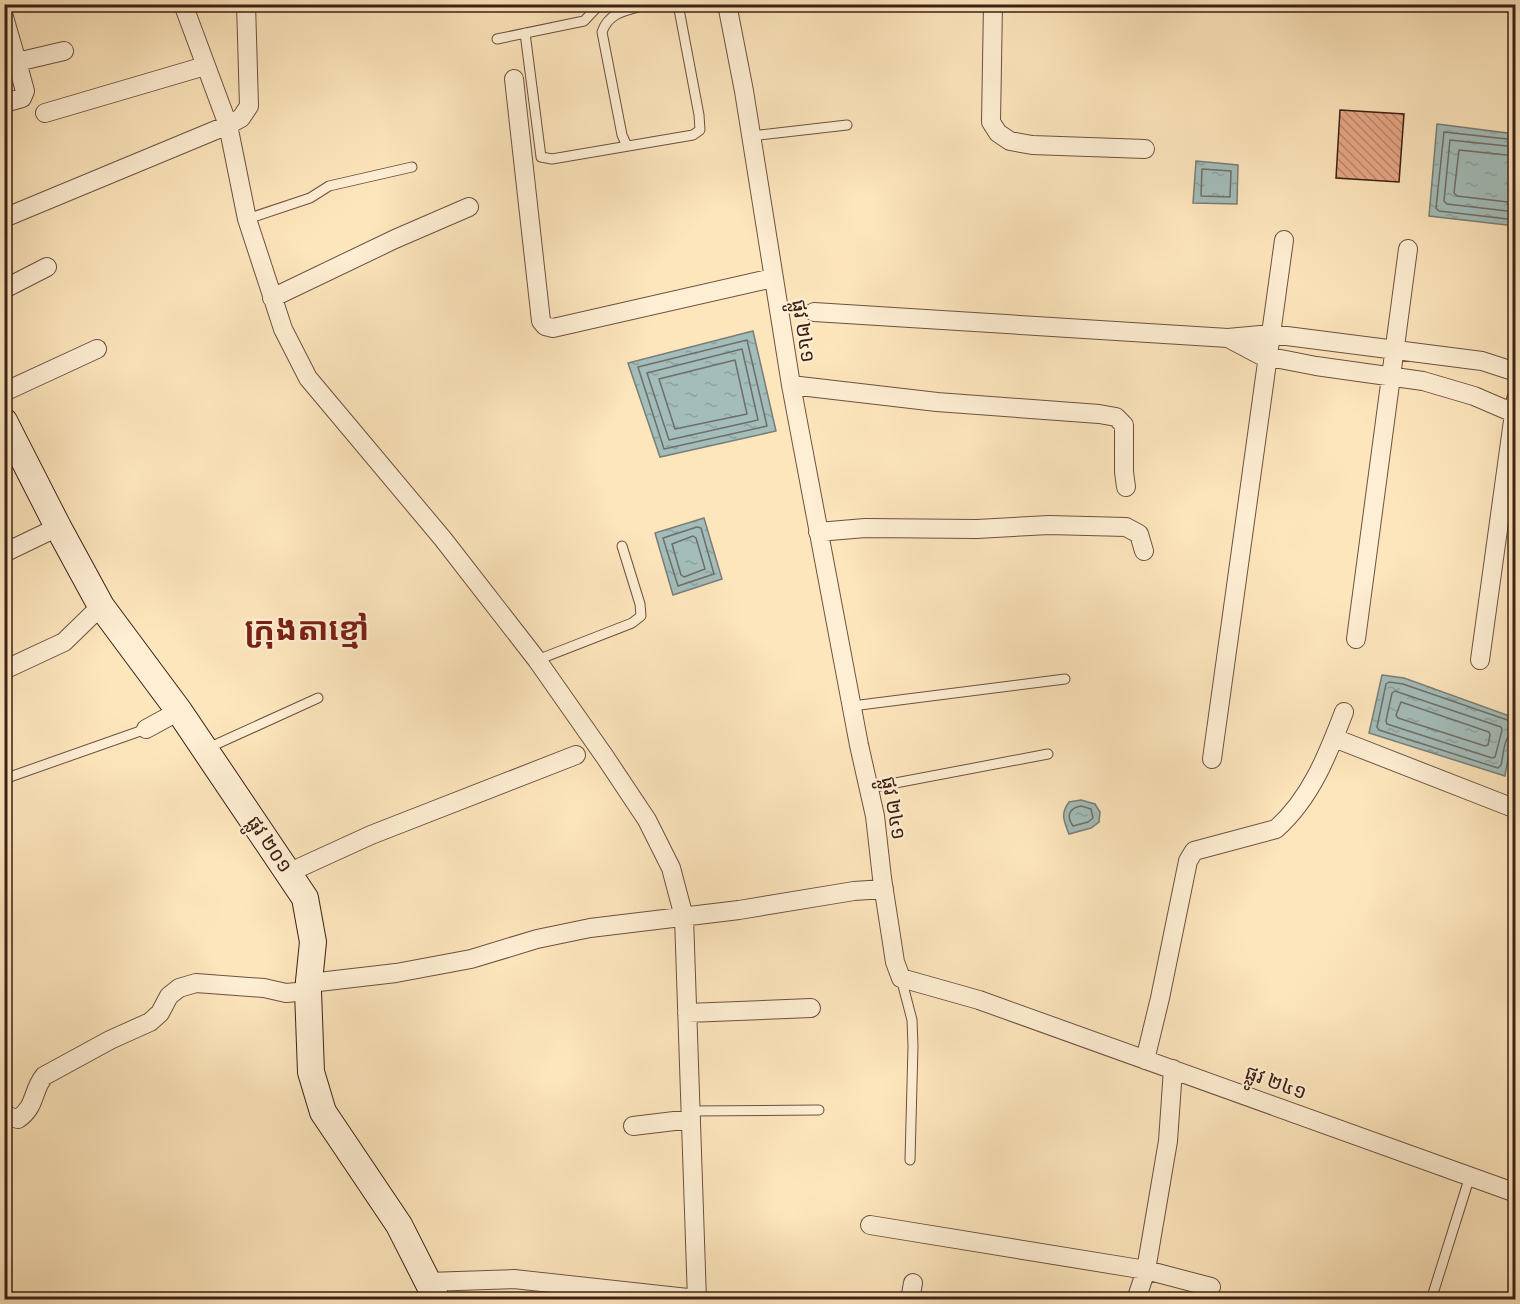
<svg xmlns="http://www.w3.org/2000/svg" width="1520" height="1304" font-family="'IM FELL Double Pica','Noto Sans Khmer',serif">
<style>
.water{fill:url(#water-ripples);stroke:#7a7e78;stroke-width:1.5}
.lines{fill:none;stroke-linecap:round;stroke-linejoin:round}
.shore{stroke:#706e68;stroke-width:1.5}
.building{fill:url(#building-back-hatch);stroke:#3c2016;stroke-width:1.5}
.lane-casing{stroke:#6c5140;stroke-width:11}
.street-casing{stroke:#6c5140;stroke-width:20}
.secondary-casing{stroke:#3c2016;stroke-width:28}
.lane{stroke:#feeed3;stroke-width:9}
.street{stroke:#feeed3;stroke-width:18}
.secondary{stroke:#feeed3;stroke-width:26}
.labels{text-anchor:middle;stroke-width:4.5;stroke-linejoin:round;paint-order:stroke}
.street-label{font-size:20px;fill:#3c2016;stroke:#feeed3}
.town-label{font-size:32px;font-weight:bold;fill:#7a1f14;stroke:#feeed3}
</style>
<defs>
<pattern id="water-ripples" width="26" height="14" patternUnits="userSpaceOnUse" patternTransform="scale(1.5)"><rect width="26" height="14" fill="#a3bdba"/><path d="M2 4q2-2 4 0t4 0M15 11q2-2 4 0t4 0" fill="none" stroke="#8da29f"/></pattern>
<pattern id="building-back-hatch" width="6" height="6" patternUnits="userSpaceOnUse" patternTransform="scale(1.5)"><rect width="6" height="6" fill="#e6a887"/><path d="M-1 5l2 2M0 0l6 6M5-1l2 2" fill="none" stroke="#bc886d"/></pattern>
</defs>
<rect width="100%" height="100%" fill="#fde5bc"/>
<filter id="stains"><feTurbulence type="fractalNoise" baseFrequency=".00333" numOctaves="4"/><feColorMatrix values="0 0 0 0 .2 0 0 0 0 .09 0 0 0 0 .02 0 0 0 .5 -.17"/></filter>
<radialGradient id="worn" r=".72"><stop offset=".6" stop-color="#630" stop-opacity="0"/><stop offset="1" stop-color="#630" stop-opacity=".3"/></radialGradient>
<path class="water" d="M1437 124 1515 134V226L1429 216Z
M1196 161 1238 165 1237 204 1193 203Z
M753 331 776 431 660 457 628 363Z
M704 518 722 579 673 595 655 533Z
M1382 675 1404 678 1515 718 1505 776 1369 733Z
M1081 800 1095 804 1100 812 1099 822 1091 828 1069 834C1064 821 1060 814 1069 802Z"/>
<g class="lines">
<path class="shore" d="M1516 140 1444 132 1436 208 1439 211 1516 220
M1516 147 1450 140 1444 201 1447 204 1516 212
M1516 156 1459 150 1454 193 1457 196 1516 203
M1202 169 1231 171 1230 197 1201 196Z
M747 340 767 426 664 449 638 367Z
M742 349 758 420 669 440 647 373Z
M735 360 747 414 675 429 659 379Z
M697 527 701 528 714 574 678 586 663 538Z
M693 536 696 538 705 569 684 577 681 575 672 544Z
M1395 691 1501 727 1502 730 1495 757 1492 758 1387 724 1386 721 1392 693Z
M1401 702 1489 732 1490 735 1488 745 1485 746 1398 718 1396 715Z
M1516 723 1403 684 1389 682 1386 684 1377 727 1379 730 1498 768 1501 765C1504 754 1503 734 1516 732
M1081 806 1091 809 1093 818 1088 822 1073 826C1066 816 1069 808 1081 806Z"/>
</g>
<path class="building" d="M1340 110 1404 114 1399 182 1336 178Z"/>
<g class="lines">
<g class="lane-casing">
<path id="lane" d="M525 33 541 157 552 159 693 135 700 130 699 115 678 4
M497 39 584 21 600 4
M751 136 847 125
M627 146 622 135 602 32C609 11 629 10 649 4
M247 219 310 198 329 186 412 167
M537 660 632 623 641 616 640 604 622 546
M852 706 1065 679
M208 748 318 698
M4 779 146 729
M869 788 1048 754
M901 978 912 1020 913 1046 910 1160
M691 1111 819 1110
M1431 1300 1470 1176"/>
</g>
<g class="street-casing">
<path id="street" d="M183 4 228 125 247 219 283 329 308 378 443 539 537 660 605 757 647 820 671 868 684 917 697 1300
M727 4 744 91 791 385 859 745 875 816 882 878 895 962 901 978 979 1000 1516 1193
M993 4 991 122 998 133 1010 141 1032 145 1145 149
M4 17 17 62
M514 79 541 321 545 326 553 328 773 278
M4 103 22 98 25 91 17 62 64 51
M45 113 205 66
M4 218 228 125 241 118 249 106 246 4
M4 289 47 267
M272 298 395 239 469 207
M814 312 1228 338 1271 334 1482 361 1516 372
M1228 338 1260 355 1316 366 1423 381 1474 396 1516 414
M791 385 937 402 1099 414 1116 417 1124 425V472L1126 487
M4 392 97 349
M818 532 865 528 977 529 1049 525 1126 527 1139 534 1144 551
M4 553 58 527
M1356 639 1408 249
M1480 660 1516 399
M4 670 64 642 101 606
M146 729 179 711
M1334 738 1516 809
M1212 759 1284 240
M290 872 371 835 576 755
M310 983 396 973 471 959 537 939 590 928 739 910 854 891 884 889
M687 1013 811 1008
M1145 1060 1160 998 1188 861 1194 851 1276 829C1311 798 1328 754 1344 712
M4 1115 18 1119C36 1107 32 1091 44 1076L110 1040 150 1022 160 1013 169 996 179 988 196 983 264 988 286 993 308 991
M633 1126 691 1119
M870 1225 1146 1270 1211 1287
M428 1282 514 1279 697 1299
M910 1300 913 1283
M1136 1300 1146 1270 1168 1141 1173 1069"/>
</g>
<g class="secondary-casing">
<path id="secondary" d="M4 421 58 527 101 606 179 711 305 898 313 942 308 991 311 1072 323 1112 399 1225 437 1300"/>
</g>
<use href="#lane" class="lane"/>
<use href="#street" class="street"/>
<use href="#secondary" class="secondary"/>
</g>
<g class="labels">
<g class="street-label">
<text transform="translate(804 331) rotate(81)" y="7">ផ្លូវ ២៤១</text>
<text transform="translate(894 808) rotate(80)" y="7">ផ្លូវ ២៤១</text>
<text transform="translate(270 844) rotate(56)" y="7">ផ្លូវ ២០១</text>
<text transform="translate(1276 1082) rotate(20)" y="7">ផ្លូវ ២៤១</text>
</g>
<g class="town-label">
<text x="307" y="640">ក្រុងតាខ្មៅ</text>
</g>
</g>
<rect width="1520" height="1304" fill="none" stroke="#fde5bc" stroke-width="24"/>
<rect x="6" y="6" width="1508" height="1292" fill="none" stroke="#3c2016" stroke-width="3"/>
<rect x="12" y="12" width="1496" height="1280" fill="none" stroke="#3c2016" stroke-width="1.5"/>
<rect width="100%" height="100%" filter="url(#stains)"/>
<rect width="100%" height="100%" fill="url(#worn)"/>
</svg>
